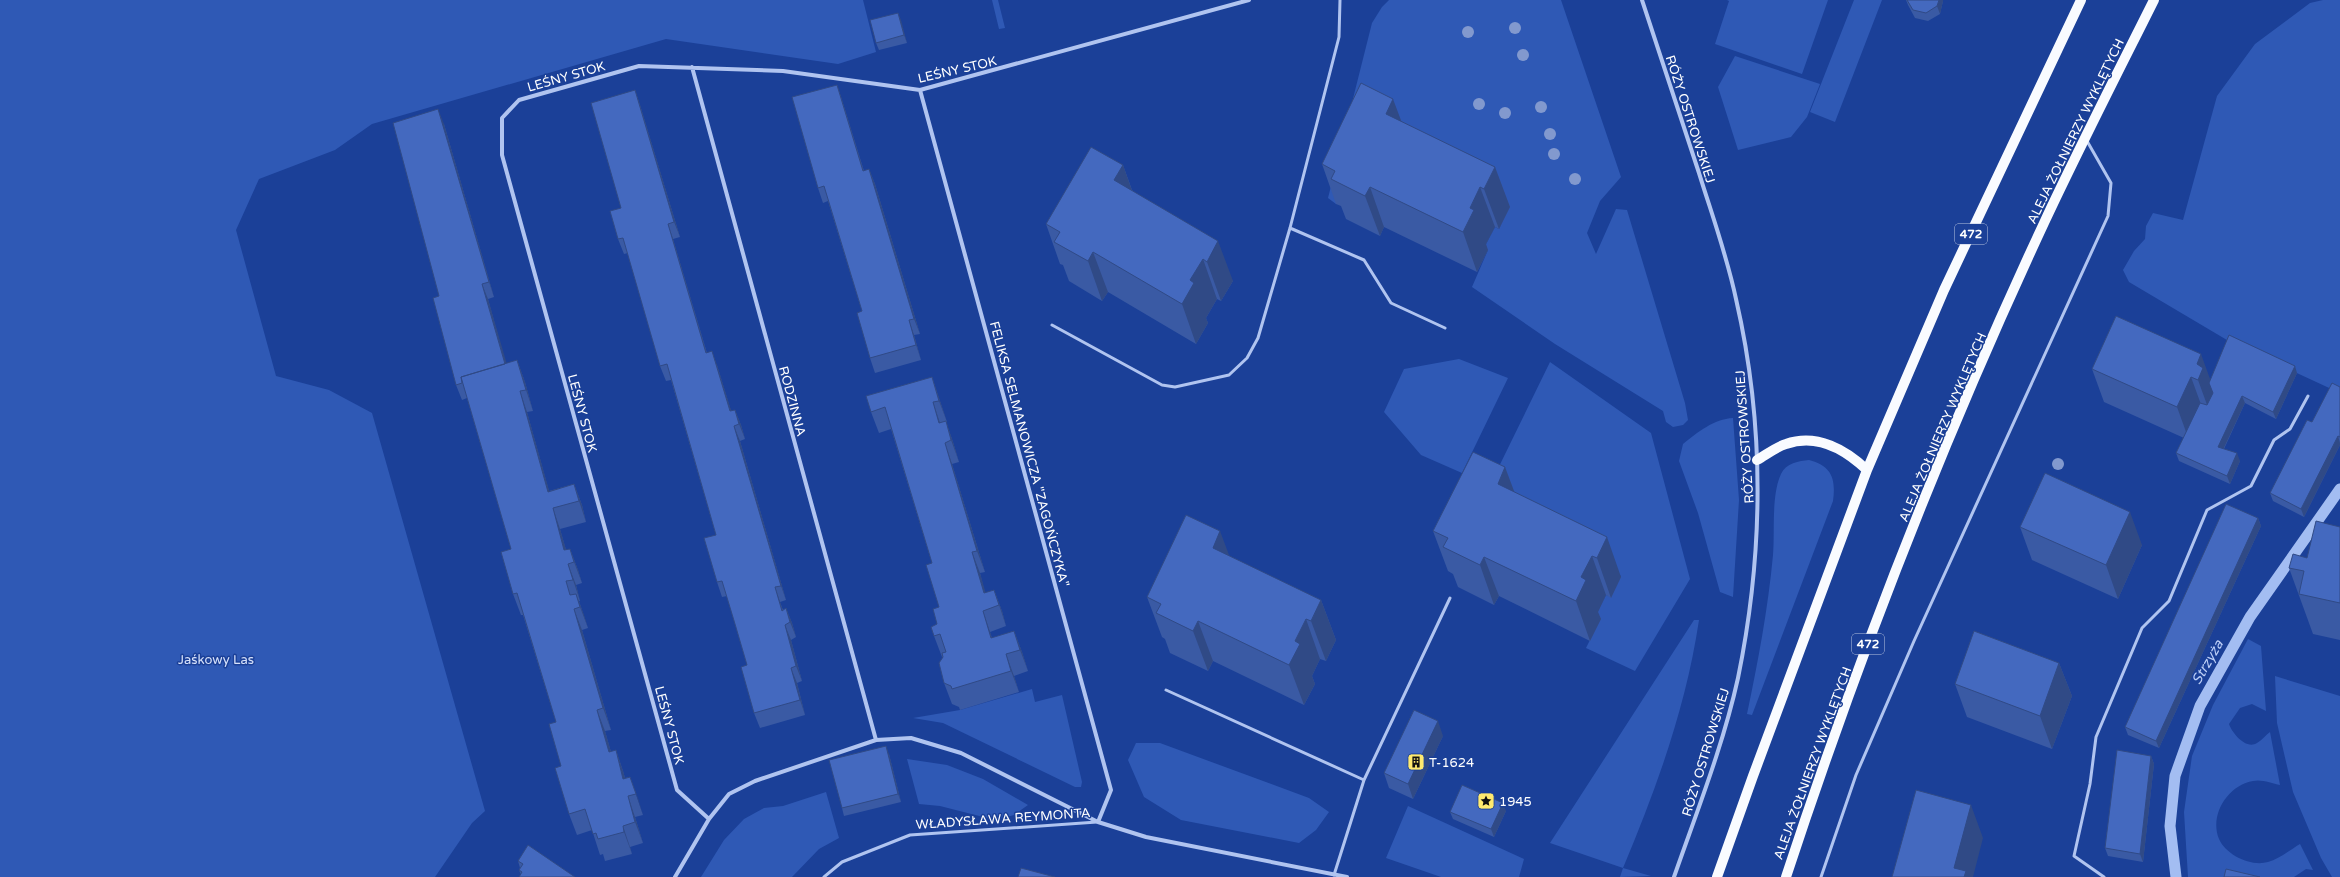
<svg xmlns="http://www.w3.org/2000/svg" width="2340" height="877" font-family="'Varela Round',sans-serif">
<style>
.green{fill:#2f59b5}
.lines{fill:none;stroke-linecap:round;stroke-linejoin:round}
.stream{stroke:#a3bdf2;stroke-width:11}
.service{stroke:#b0c4f0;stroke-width:3}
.minor{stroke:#b0c4f0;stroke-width:4}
.primary{stroke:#f9fbff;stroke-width:10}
.tree{fill:#8299ce}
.wall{fill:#3a5aa4}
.shaded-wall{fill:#304a86}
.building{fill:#4469bf;stroke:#304a86}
.labels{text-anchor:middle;stroke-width:3;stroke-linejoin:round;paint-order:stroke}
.shield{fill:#1b4098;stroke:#bbc6e0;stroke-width:1}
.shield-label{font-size:12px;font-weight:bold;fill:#fff}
.street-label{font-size:13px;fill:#fff;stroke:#1b4098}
.park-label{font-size:13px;fill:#d7e2fb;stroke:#1b4098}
.poi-label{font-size:13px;fill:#fff;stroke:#1b4098;text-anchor:start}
.water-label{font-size:14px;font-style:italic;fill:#bdcff7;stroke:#1b4098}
</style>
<rect width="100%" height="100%" fill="#1b4098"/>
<path class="green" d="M0 0H863L876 52 838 64 666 39 372 124 335 150 259 179 236 230 276 376 329 390 372 413 485 811 472 823 435 877H0Z
M992 0H998L1005 28 999 29Z
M1389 0H1561L1621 177 1600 201 1587 233 1596 254 1616 209 1627 210 1685 403 1688 420 1683 425 1673 427 1666 422 1663 411 1555 344 1472 287 1488 250 1484 248 1495 227 1499 229 1509 207 1375 123 1336 204 1328 198 1372 23 1382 7Z
M1727 0H1828L1802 74 1715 44 1729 1Z
M1854 0H1882L1835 122 1810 112Z
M2323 0H2340V393L2232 343 2129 282 2123 270 2134 251 2145 239 2146 226 2153 213 2183 220 2217 96 2255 44 2310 3Z
M1735 56 1820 84 1807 117 1791 137 1738 150 1718 87Z
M1459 359 1508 378 1462 473 1421 455 1384 412 1404 369Z
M1550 362 1651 433 1690 579 1635 671 1586 648 1600 620 1595 617 1606 595 1611 597 1621 576 1487 491Z
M1733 418 1739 500 1733 597 1720 592 1698 513 1679 461 1683 444C1698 432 1714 419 1733 418Z
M1809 460C1832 466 1836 479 1833 501L1752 715 1747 714C1758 662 1768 609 1773 555 1775 531 1771 496 1781 474 1786 463 1799 461 1809 460Z
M1694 620H1699C1686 707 1657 787 1623 868L1651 876 1620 877 1623 868 1550 843Z
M2248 639 2261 646 2266 711 2252 704 2240 708 2229 724C2232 733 2246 750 2257 743 2262 740 2266 735 2270 732L2280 785C2272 783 2261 779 2253 781 2228 785 2209 815 2219 839 2226 855 2251 867 2268 862 2279 859 2290 850 2300 844L2313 870 2306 869 2294 877H2188L2184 812 2192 756 2213 705Z
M2275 676 2340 696V877H2332L2321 858 2293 792 2277 723Z
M1032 689 1035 702 1062 695 1082 782 1081 787H1075L943 723 913 718 960 710Z
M1136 743H1160L1309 798 1329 812 1316 830 1299 843 1181 820 1144 797 1128 760Z
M907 759 947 765 983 779 1028 805 1014 815 995 820 940 806 919 804Z
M826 792 839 838 819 849 792 877H701L724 840 744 819 764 808 783 806Z
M1408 806 1524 859 1519 877H1441L1386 858Z"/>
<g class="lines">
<path class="stream" d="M2176 877 2170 826 2175 776 2200 706 2250 617 2340 489"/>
<path class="service" d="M1290 228 1364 260 1391 303 1445 328
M1052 325 1162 385 1175 387 1229 375 1247 358 1258 338 1290 228 1339 37 1340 0
M1166 690 1364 780
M1334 875 1364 780 1450 598
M824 877 842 862 910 835 1097 822
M1821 877 1856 775 1914 641 2108 216 2111 183 2087 141
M2104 877 2074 856 2090 784 2096 737 2142 628 2169 601 2207 510 2251 486 2274 440 2290 429 2308 396"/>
<path class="minor" d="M1642 0C1661 58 1680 115 1699 173 1712 215 1727 256 1736 299 1765 425 1764 551 1738 678 1723 746 1697 811 1674 877
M692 67 876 740
M920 90 1111 790 1098 822
M709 819 677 790 502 155V118L519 100 639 66 783 71 920 90 1249 0
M675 877 709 819 729 794 755 781 876 740 911 738 961 753 1098 822 1146 837 1347 877"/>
<path class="primary" d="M1757 460C1766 455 1776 447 1786 444 1817 433 1846 450 1867 470
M1717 877 1753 776 1867 470 1944 290 2081 0
M1786 877C1859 655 1945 435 2044 223 2079 148 2117 74 2154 0"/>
</g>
<g class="tree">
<circle cx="1515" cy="28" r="6"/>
<circle cx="1468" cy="32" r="6"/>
<circle cx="1523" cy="55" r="6"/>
<circle cx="1479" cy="104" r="6"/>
<circle cx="1541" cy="107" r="6"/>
<circle cx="1505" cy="113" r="6"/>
<circle cx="1550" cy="134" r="6"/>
<circle cx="1554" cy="154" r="6"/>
<circle cx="1575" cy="179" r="6"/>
<circle cx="2058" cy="464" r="6"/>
</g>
<path class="wall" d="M1906 0H1943V1L1940 14 1928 21 1915 18 1908 5Z
M898 13 907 43 879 50 876 43Z
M837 85 842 100 864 171 869 169 875 184 920 334 914 335 921 360 875 373 870 358 862 311 828 201 823 203 818 188Z
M635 90 640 105 680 237 673 239 707 353 717 365 731 411 735 410 741 425 745 439 740 441 786 600 780 602 783 610 786 608 792 623 796 637 791 640 802 681 797 683 805 715 760 728 754 713 747 665 727 596 722 597 717 582 716 535 671 380 666 381 660 366 628 253 624 254 618 239 621 208Z
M1401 122 1495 167 1510 207 1499 229 1495 227 1486 244 1488 250 1477 272 1384 227 1380 236 1346 219 1341 206 1336 204 1322 164Z
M444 124 494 297 488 299 506 364 517 360 525 382 533 411 527 412 549 491 574 484 582 505 586 522 560 529 566 550 570 549 578 570 582 583 576 585 580 601H579L588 628 582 630 611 730 605 731 611 752 616 750 623 771 625 778 630 777 643 815 635 817 643 843 630 847 632 854 605 861 603 854 600 855 592 830 577 835 569 814 561 766 556 722 523 615H521L513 594 511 549 467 398 462 400 456 385 439 296Z
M1123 165 1132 190 1233 281 1221 301 1217 299 1206 318 1208 323 1196 344 1108 292 1102 301 1069 281 1063 265 1060 264 1046 224Z
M2116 316 2210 380 2297 373 2276 419 2245 403 2224 449 2240 461 2230 484 2179 461 2176 453 2184 438 2104 402 2092 369Z
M932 377 947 422H946L953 442 959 462 952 464 985 572 980 573 985 593 994 590 1002 611 1006 626 990 632 992 638 1014 631 1022 652 1028 671 1014 676 1019 692 960 710 959 707 952 704 944 683 943 657H942L934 636 937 624 939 607 932 563 891 429 879 433 871 412Z
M2340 387V445L2304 517 2273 501 2270 493 2312 422Z
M1505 467 1514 492 1621 577 1611 598 1606 595 1598 612 1601 619 1590 641 1499 596 1494 605 1458 587 1453 574 1448 571 1433 531Z
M2258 518 2261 526 2159 748 2128 735 2125 727Z
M2020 527 2142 545 2118 599 2032 560Z
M2340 527V640L2313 634 2289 568 2307 558Z
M1147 597 1321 600 1336 640 1326 661 1320 659 1312 676 1315 684 1304 705 1213 661 1208 671 1170 653 1165 639 1162 637Z
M2059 663 2072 696 2052 749 1967 717 1955 684Z
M1443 736 1413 799 1389 788 1384 773Z
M889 754 901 802 844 816 842 808Z
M2151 756 2154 764 2143 862 2108 856 2105 848Z
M1506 811 1494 837 1453 819 1450 812Z
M518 861 575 877 521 875 519 870 520 868Z"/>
<path class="shaded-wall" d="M1939 0H1943V1L1940 14 1937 6Z
M898 13 901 20 907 43 904 35Z
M837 85 842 100 868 186 863 171Z
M635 90 640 105 680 237 674 222Z
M1393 99 1408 139 1386 114Z
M438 109 444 124 494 297 489 282Z
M1123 165 1137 205 1114 180Z
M1495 167 1510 207 1499 229 1484 189Z
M869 169 875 184 920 334 914 319Z
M1370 187 1384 227 1380 236 1365 196Z
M1480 187 1495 227 1486 244 1488 250 1477 272 1463 232 1470 208Z
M668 224 673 239 711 368 706 353Z
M1218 241 1233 281 1221 301 1207 262Z
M1093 252 1108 292 1102 301 1088 261Z
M1203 259 1217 299 1206 318 1208 323 1196 344 1182 304 1190 280Z
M482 284 488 299 513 385 507 370Z
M909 320 914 335 921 360 916 345Z
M712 351 717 365 736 426 730 411Z
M2201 354 2213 387 2215 401 2210 413 2198 380 2197 364Z
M517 360 525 382 533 411 526 390Z
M2295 366 2297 373 2276 419 2273 412Z
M932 377 947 422 939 401Z
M2191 377 2203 410 2189 440 2177 407Z
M520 391 527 412 554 508 548 492Z
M2242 396 2245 403 2221 454 2218 447Z
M933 402 947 444 939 423Z
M735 410 741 425 745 439 739 424Z
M946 421 953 442 959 462 951 440Z
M734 426 740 441 786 600 781 586Z
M2338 436 2340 443V445L2304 517 2301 509Z
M945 443 952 464 985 572 977 551Z
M2237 453 2240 461 2230 484 2227 476Z
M1505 467 1520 507 1498 484Z
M574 484 582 505 586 522 579 501Z
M553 508 560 529 570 563 564 550Z
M2130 512 2142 545 2118 599 2106 565Z
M2258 518 2261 526 2159 748 2156 741Z
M1220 531 1235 571 1213 548Z
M1607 537 1621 577 1611 598 1597 558Z
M570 549 578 570 582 583 574 562Z
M972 552 980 573 990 608 984 593Z
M1592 556 1606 595 1598 612 1601 619 1590 641 1576 601 1581 577Z
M1484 557 1499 596 1494 605 1480 565Z
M568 564 576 585 580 601 573 580Z
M775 587 780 602 787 625 782 611Z
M994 590 1002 611 1006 626Z
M576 594 584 615 588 628 580 607Z
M1321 600 1336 640 1326 661 1311 621Z
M786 608 792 623 796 637 790 622Z
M574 609 582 630 611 730 603 708Z
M983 611 990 632 999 660 991 638Z
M1306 619 1320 659 1312 676 1315 684 1304 705 1289 665 1295 641Z
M1198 621 1213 661 1208 671 1193 631Z
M785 625 791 640 802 681 796 666Z
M1014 631 1022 652 1028 671 1020 650Z
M1006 654 1014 676 1019 692 1011 671Z
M2059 663 2072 696 2052 749 2040 716Z
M791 668 797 683 805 715 800 700Z
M597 710 605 731 617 773 609 752Z
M1438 721 1443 736 1413 799 1408 784Z
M886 746 889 754 901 802 898 794Z
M616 750 623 771 630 795 623 779Z
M2151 756 2154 764 2143 862 2140 854Z
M630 777 638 798 643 815 636 794Z
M628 796 635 817 643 843 635 822Z
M1503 803 1506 811 1494 837 1491 829Z
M1971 805 1983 838 1973 877H1958L1954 868Z
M623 826 630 847 632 854 624 832Z"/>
<path class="building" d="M1907 0H1939L1937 6 1926 13 1913 10Z
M898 13 904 35 876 43 870 20Z
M1361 83 1393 99 1386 114 1495 167 1484 189 1480 187 1470 208 1474 210 1463 232 1370 187 1365 196 1331 179 1335 171 1322 164Z
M837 85 863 171 869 169 914 319 909 320 916 345 870 358 857 313 862 311 824 186 818 188 792 97Z
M635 90 674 222 668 224 706 353 712 351 730 411 735 410 739 424 734 426 781 586 775 587 782 611 786 608 790 622 785 625 796 666 791 668 800 700 754 713 741 667 747 665 735 624 722 581 717 582 704 538 716 535 667 364 660 366 623 238 618 239 610 211 621 208 591 103Z
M438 109 489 282 482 284 505 364 461 377 462 383 456 385 433 298 439 296 393 123Z
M1091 147 1123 165 1114 180 1218 241 1207 262 1203 259 1190 280 1194 283 1182 304 1093 252 1088 261 1054 242 1060 232 1046 224Z
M2116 316 2201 354 2197 364 2203 368 2198 380 2191 377 2177 407 2092 369Z
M2229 335 2295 366 2273 412 2242 396 2218 447 2237 453 2227 476 2176 453 2200 403 2207 405 2213 393 2209 383Z
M517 360 526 390 520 391 548 492 574 484 579 501 553 508 564 550 570 549 574 562 568 564 573 580 566 581 570 595 576 594 580 607 574 609 603 708 597 710 609 752 616 750 623 779 630 777 636 794 628 796 635 822 623 826 624 832 598 839 596 833 593 834 585 809 569 814 555 768 561 766 549 724 556 722 517 593 513 594 501 552 511 549 461 377Z
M932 377 939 401 933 402 939 423 946 421 951 440 945 443 977 551 972 552 984 593 994 590 999 605 983 611 991 638 1014 631 1020 650 1006 654 1011 671 952 689 951 686 944 683 939 663 943 657 942 653 946 652 940 634 934 636 931 627 937 624 933 609 939 607 926 565 932 563 885 407 871 412 866 396Z
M2332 383 2340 387V437L2338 436 2301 509 2270 493 2307 420 2312 422Z
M1473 452 1505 467 1498 484 1607 537 1597 558 1592 556 1581 577 1586 580 1576 601 1484 557 1480 565 1443 547 1448 538 1433 531Z
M2045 473 2130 512 2106 565 2020 527Z
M2226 504 2258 518 2156 741 2125 727Z
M1186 515 1220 531 1213 548 1321 600 1311 621 1306 619 1295 641 1300 644 1289 665 1198 621 1193 631 1156 613 1161 604 1147 597Z
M2316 521 2340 527V603L2299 594 2304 571 2289 568 2293 554 2307 558Z
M1974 631 2059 663 2040 716 1955 684Z
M1414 710 1438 721 1408 784 1384 773Z
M886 746 898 794 842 808 829 760Z
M2117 750 2151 756 2140 854 2105 848Z
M1462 785 1503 803 1491 829 1450 812Z
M1916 790 1971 805 1954 868 1966 871 1964 877H1892Z
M528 845 575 877H519L522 872 519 870 523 864 518 861Z
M1021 868 1055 877H1018Z
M2226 869 2260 877H2224Z"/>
<defs>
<g id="building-square" transform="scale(0.9)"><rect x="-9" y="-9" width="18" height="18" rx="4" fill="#ffea6f" stroke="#1b4098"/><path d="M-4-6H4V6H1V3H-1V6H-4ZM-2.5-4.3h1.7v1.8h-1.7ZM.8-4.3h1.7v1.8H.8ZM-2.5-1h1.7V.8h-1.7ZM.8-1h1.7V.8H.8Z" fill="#111"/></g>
<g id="sight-square" transform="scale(0.9)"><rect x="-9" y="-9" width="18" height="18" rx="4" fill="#ffea6f" stroke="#1b4098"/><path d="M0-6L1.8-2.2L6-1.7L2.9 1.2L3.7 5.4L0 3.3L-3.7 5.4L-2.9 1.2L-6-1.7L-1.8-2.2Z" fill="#111"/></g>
</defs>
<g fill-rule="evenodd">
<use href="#building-square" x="1416" y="762"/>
<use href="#sight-square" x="1486" y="801"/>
</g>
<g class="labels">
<g class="shield">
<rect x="1955" y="224" width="32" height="20" rx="3"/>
<rect x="1852" y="634" width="32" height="20" rx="3"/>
</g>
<g class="shield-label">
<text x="1971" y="238">472</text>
<text x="1868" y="648">472</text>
</g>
<g class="street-label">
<text transform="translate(957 69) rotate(-13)" y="5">LEŚNY STOK</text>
<text transform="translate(566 76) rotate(-16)" y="5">LEŚNY STOK</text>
<text transform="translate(1691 119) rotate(72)" y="5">RÓŻY OSTROWSKIEJ</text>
<text transform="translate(2075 131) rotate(-64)" y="5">ALEJA ŻOŁNIERZY WYKLĘTYCH</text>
<text transform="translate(793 401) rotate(75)" y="5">RODZINNA</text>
<text transform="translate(583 413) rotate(75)" y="5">LEŚNY STOK</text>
<text transform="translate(1942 427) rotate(-67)" y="5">ALEJA ŻOŁNIERZY WYKLĘTYCH</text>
<text transform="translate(1744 437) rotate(-94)" y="5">RÓŻY OSTROWSKIEJ</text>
<text transform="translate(1030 454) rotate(75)" y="5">FELIKSA SELMANOWICZA "ZAGOŃCZYKA"</text>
<text transform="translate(670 725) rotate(75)" y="5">LEŚNY STOK</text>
<text transform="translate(1705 752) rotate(-73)" y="5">RÓŻY OSTROWSKIEJ</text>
<text transform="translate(1812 763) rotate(-70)" y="5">ALEJA ŻOŁNIERZY WYKLĘTYCH</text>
<text transform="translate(1003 818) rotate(-4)" y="5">WŁADYSŁAWA REYMONTA</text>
</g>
<g class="park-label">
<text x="216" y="664">Jaśkowy Las</text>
</g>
<g class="poi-label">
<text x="1429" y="767">T-1624</text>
<text x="1499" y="806">1945</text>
</g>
<g class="water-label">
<text transform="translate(2207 662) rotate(-60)" y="5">Strzyża</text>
</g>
</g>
</svg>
